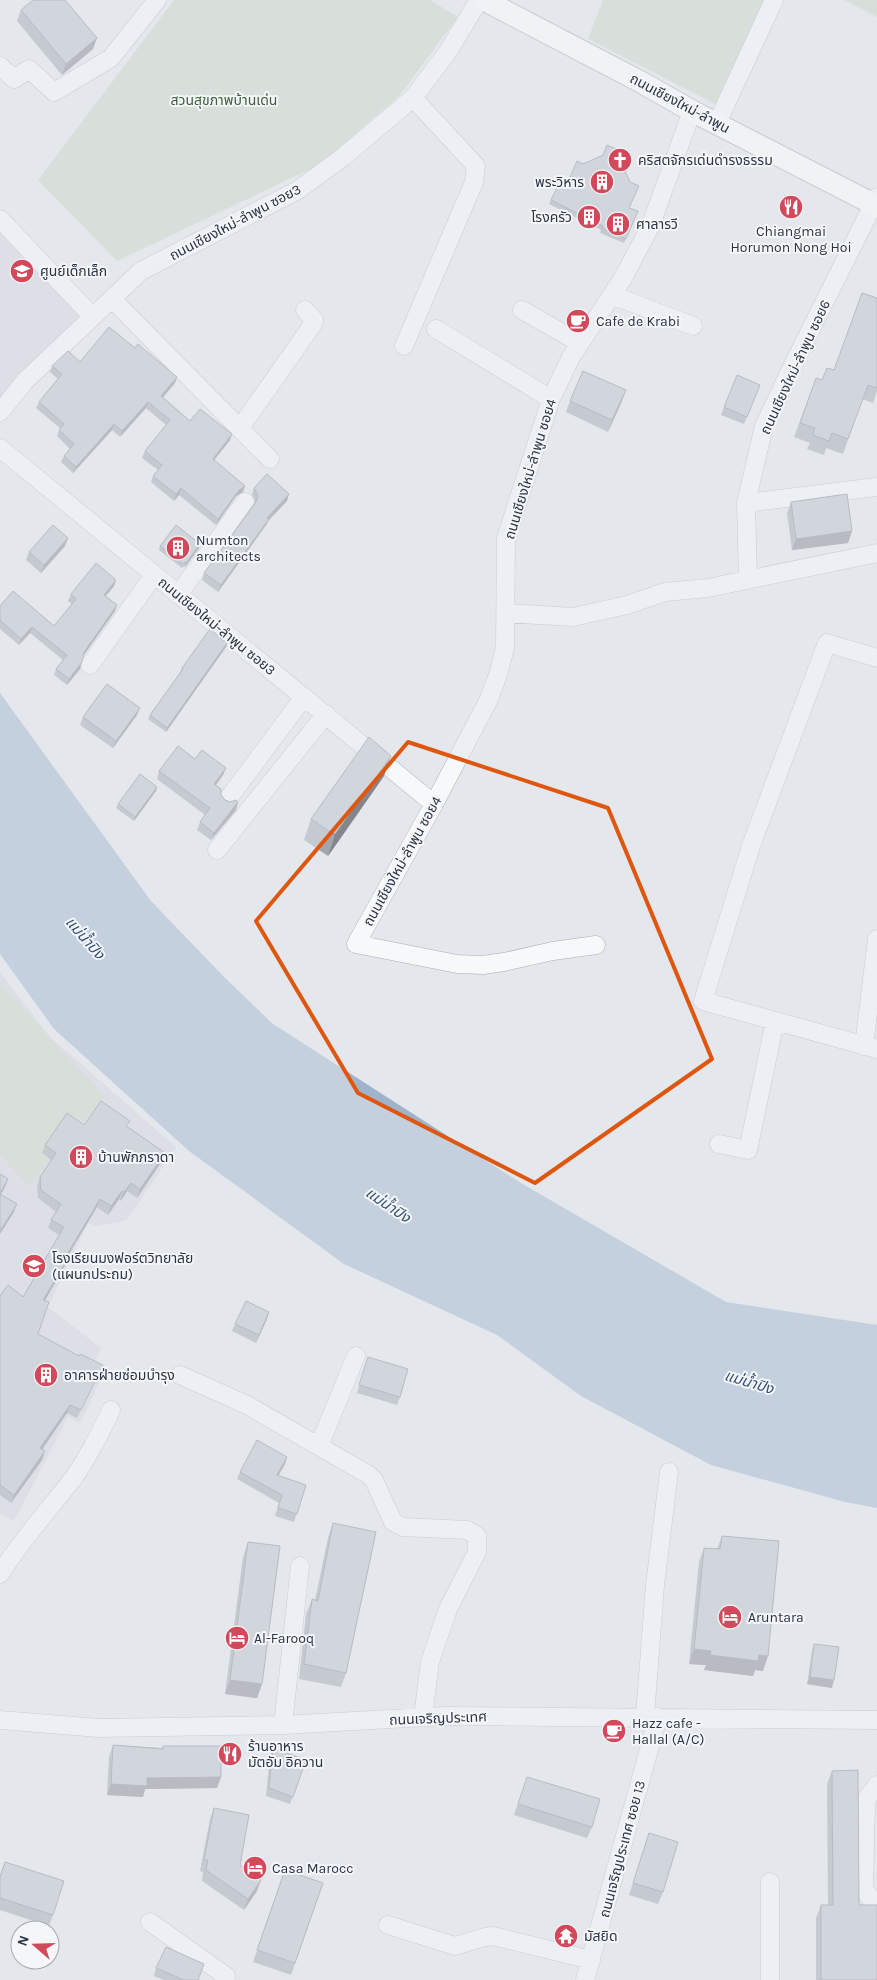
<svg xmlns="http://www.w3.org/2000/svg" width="877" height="1980" font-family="Karla,'Noto Sans Thai',sans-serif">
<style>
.built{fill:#d2d6de}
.green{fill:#c9d6c5}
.water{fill:#9fb4cc}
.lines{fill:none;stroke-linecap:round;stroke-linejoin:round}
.minor-casing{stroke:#a9aeb7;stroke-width:19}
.major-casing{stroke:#a3abb8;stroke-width:23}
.minor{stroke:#f7f8fa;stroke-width:18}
.major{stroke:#fff;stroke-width:21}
.wall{fill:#a1a5ae}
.shaded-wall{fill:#83868d}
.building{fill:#bbc0ca;stroke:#83868d}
.marked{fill:none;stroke:#df570f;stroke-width:4;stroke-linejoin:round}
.labels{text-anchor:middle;stroke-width:4;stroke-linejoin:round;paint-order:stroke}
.park-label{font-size:14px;fill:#3f6138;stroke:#f4f6f9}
.street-label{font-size:14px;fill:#2b3445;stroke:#f4f6f9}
.poi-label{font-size:14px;fill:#2b3445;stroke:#f4f6f9;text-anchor:start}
.water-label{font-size:15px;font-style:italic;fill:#34527a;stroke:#f4f6f9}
</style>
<rect width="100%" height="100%" fill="#e4e7ec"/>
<path class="built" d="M0 225 87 317 0 405Z
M0 972 50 1037 176 1147 127 1220 96 1226 88 1223 48 1307 101 1348 92 1367 104 1373 80 1423 68 1417 14 1521 0 1514Z"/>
<path class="green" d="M174 0H430L458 17 400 95 321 164 117 261 38 180Z
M603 0H769L721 107 588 39Z
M844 0H877V17Z
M0 983 105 1096 28 1186 0 1155Z"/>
<path class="water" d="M0 693 151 901 224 977 273 1024 521 1183 726 1302 877 1325V1508L845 1502 711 1465 581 1396 497 1335 344 1264 189 1151 54 1029 0 954Z"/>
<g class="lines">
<g class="minor-casing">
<path id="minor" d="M0 66 14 79 29 69 54 92 111 58 157 0
M717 123 774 0
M877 197 792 367 764 426 746 503 877 487
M0 219 93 317
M612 295 693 326
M112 299 270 459
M522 310 580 343
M436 329 551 399
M404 346 474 182 476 166 413 98
M0 412 25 381 141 271 298 190 343 157 413 98 449 50 479 0
M240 428 313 324 314 320 305 310
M0 448 434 804
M746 503 748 580
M178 595 245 502
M506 613 573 617 627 605 665 592 708 588 877 553
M877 658 827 643 751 846 703 1001 877 1049
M90 665 154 575
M228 799 304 697
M217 850 326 714
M596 945 553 951 504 962 483 965 457 964 356 944 434 804 488 701 498 675 505 648 506 538 551 399 571 357 623 278 650 227 692 111
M864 1046 877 939
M719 1144 748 1150 775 1021
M180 1375 247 1405 369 1475 374 1480 393 1522 403 1527 467 1530 477 1536V1552L448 1609 430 1662 423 1717
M319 1446 356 1356
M0 1574C20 1542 45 1514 68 1485 85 1464 99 1435 111 1410
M645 1716 655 1585 669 1472
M0 1720 99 1728 283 1725 444 1716 877 1720
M283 1725 300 1566
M877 1785 867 1798 866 1803 864 1888 870 1898 877 1902
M150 1922 226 1976 224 1980
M388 1925 455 1946 485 1937 493 1936 591 1960
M585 1980 658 1717
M770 1980V1882"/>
</g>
<g class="major-casing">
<path id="major" d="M484 0 641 82 692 111 877 206"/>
</g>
<use href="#minor" class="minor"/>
<use href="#major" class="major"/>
</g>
<path class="wall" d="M21 10 93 49 62 75 17 21Z
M620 161 629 208 638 211 624 243 600 233 601 230 549 204 551 200 583 164Z
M877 298V391L873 403 862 399 843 454 826 448 824 455 807 449 810 443 794 437 816 378 822 380 834 370Z
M80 362 175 383 163 397 190 421 230 440 214 460 245 486 243 492 236 496 216 525 179 495 174 501 151 482 153 476 158 470 142 458 145 451 166 425 146 408 120 437 112 430 73 473 61 462 64 456 70 449 57 436 60 428 36 408 39 402 58 379 50 372 52 366Z
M757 392 744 424 721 415 724 407Z
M570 401H622L608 432 566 412Z
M254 488 287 501 268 521 266 525 218 592 202 580 204 573 255 502 252 494Z
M791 502 852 531 848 543 792 550 787 513Z
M68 538 65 546 41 573 26 560 29 552Z
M200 544 199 548 185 567 184 566 182 568 159 550 160 546Z
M116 580 114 586 106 596 117 605 115 611 83 656 80 669 67 685 54 675 56 669 63 660 30 633 19 645 0 629V606L54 626 72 604 68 601 71 594Z
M227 643 226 647 166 732 148 719 150 715 181 672H180L182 668Z
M137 715 113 748 80 725 83 717Z
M195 759 226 768 223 775 216 785 221 795 225 800 230 802H238L236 810 211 840 197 830 200 822 205 815 157 779 159 771Z
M384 776 328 856 304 840 311 819Z
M157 787 156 791 134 821 116 808 118 804Z
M84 1125 128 1127 165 1153 162 1161 137 1198 127 1191 121 1201 119 1199 108 1215 97 1207 68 1256 65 1265 45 1301 38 1334 79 1356 103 1365 99 1374 77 1418 67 1413 42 1449 45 1451 42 1460 11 1503 0 1495V1296L23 1297 59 1235 48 1228 51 1220 56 1212 38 1198 37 1186 40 1177 51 1160 42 1153 45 1145Z
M267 1319 256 1343 232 1331 235 1324Z
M368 1357 400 1397 397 1405 357 1393Z
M287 1457 285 1464 278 1476 306 1485 294 1522 275 1516 279 1503 237 1479 240 1472Z
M333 1523 346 1673 341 1687 299 1679 306 1614 312 1599 315 1600 328 1538Z
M722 1536 763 1671 755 1670 753 1676 704 1670 706 1665 689 1664 699 1562 704 1548 717 1549Z
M248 1542 262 1684 257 1698 225 1694 243 1557Z
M814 1644 832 1688 807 1684 812 1651Z
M113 1745 162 1748 163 1746 221 1777 217 1788 145 1789 143 1797 107 1795 109 1757Z
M273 1748 306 1760 290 1804 266 1796 270 1755Z
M832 1771 859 1905 877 1980H816V1918L821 1905H828L827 1784Z
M527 1777 592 1827 587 1838 514 1815Z
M214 1808 240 1865 257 1891 244 1910 202 1881 203 1872 200 1871 210 1819Z
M649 1833 663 1892 658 1904 629 1895Z
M5 1862 53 1915 49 1926 0 1910V1875Z
M285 1870 323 1883 291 1975 253 1962Z
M156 1968 198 1980H164L154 1976Z"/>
<path class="shaded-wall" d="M97 38 93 49 62 75 66 64Z
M177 377 175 383 159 402 161 396Z
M626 390 622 401 608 432 612 420Z
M148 402 146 408 120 437 122 431Z
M114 424 112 430 73 473 76 467Z
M232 434 230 440 210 465 213 459Z
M245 486 243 492 236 496 216 525 218 519 239 490Z
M181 488 179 495 174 501 176 494Z
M289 494 287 501 268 521 266 525 218 592 221 585 267 518Z
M852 531 848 543 792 550 796 539Z
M68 538 65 546 41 573 44 565Z
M200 544 199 548 185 567 186 563Z
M116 580 114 586 101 601 104 595Z
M117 605 115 611 81 659 84 652Z
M32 627 30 633 19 645 21 639Z
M227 643 226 647 166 732 167 728Z
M82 662 80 669 67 685 69 679Z
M140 708 137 715 113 748 116 741Z
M391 756 384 776 328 856 335 835Z
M226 768 223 775 211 792 214 784Z
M157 787 156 791 134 821 135 817Z
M238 802 236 810 211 840 214 833Z
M165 1153 162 1161 137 1198 140 1189Z
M8 1179 5 1187 0 1196V1193Z
M131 1183 127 1191 121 1201 124 1192Z
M122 1191 119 1199 108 1215 111 1206Z
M100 1199 97 1207 63 1264 66 1256Z
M17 1204 14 1212 0 1234V1231Z
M69 1257 65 1265 40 1309 43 1300Z
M269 1312 267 1319 256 1343 259 1335Z
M70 1405 67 1413 37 1457 40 1448Z
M45 1451 42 1460 11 1503 14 1495Z
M287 1457 285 1464 274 1483 277 1475Z
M694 1649 711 1651 706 1665 689 1664Z
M710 1655H759L768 1656 763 1671 755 1670 753 1676 704 1670Z
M810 1677 834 1680 832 1688 807 1684Z
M230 1680 262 1684 257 1698 225 1694Z
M221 1777 217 1788 145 1789 143 1797 107 1795 111 1784 147 1778Z
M261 1880 257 1891 244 1910 248 1899Z"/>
<path class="building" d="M33 0H65L97 38 66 64 21 10Z
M607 145 623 152 620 160 630 182 639 186 629 208 638 211 626 239 602 228 603 226 551 200 562 178 568 182 577 161 583 164 603 155Z
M862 293 877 298V388L868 385 848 439 832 433 829 441 813 435 815 428 800 423 816 378 822 380 827 368 834 370Z
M109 327 135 348 138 344 177 377 161 396 190 421 200 409 232 434 213 459 245 486 239 490 218 519 181 488 176 494 153 476 162 465 145 451 170 420 148 402 122 431 114 424 76 467 64 456 74 444 59 430 64 424 39 402 62 374 52 366 68 351 80 362Z
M583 371 626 390 612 420 570 401Z
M737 375 760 385 747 417 724 407Z
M267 474 289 494 267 518 269 519 221 585 204 573 256 502 258 496 254 488Z
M847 494 852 531 796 539 791 502Z
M53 525 68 538 44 565 29 552Z
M176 525 200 544 186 563 185 562 183 564 160 546Z
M96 563 116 580 104 595 117 605 84 652 82 662 69 679 56 669 67 655 32 627 21 639 0 620V606L13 591 54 626 76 599 71 594Z
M210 629 227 643 167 728 150 715 183 669 182 668Z
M107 684 140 708 116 741 83 717Z
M369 737 391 756 335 835 311 819Z
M178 746 195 759 202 750 226 768 214 784 221 789V795L225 800 230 802 236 800 238 802 214 833 200 822 210 808 159 771Z
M140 774 157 787 135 817 118 804Z
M101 1101 130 1121 126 1126 165 1153 140 1189 131 1183 124 1192 122 1191 111 1206 100 1199 66 1256 69 1257 43 1300 49 1302 38 1334 79 1356 80 1354 103 1365 81 1410 70 1405 40 1448 45 1451 14 1495 0 1485V1296L8 1285 23 1297 64 1227 51 1220 61 1204 41 1190 40 1177 56 1153 45 1145 67 1113 84 1125Z
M0 1174 8 1179 0 1193Z
M0 1194 17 1204 0 1231Z
M246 1301 269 1312 259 1335 235 1324Z
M368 1357 408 1369 400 1397 359 1385Z
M257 1440 287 1457 277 1475 306 1485 297 1514 278 1508 282 1495 240 1472Z
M333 1523 376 1532 346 1673 304 1664 312 1599 318 1601Z
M722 1536 779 1541 768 1656 759 1655 758 1661 710 1655 711 1651 694 1649 704 1548 720 1549Z
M248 1542 280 1546 262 1684 230 1680Z
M814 1644 839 1647 834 1680 810 1677Z
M113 1745 163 1749V1746H221V1777L147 1778V1786L111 1784Z
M273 1748 306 1760 293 1797 269 1788Z
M858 1770 859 1905H877V1980H821V1905H833L832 1771Z
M527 1777 600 1799 592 1827 518 1804Z
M214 1808 249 1815 240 1865 261 1880 248 1899 206 1870 208 1860H204Z
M649 1833 678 1842 663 1892 633 1883Z
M5 1862 64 1881 53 1915 0 1898V1877Z
M285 1870 323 1883 295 1963 257 1950Z
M166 1947 204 1964 198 1980H184L156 1968Z"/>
<path d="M0 0H877V1980H0ZM408 742 608 808 712 1059 535 1183 358 1093 256 921Z" fill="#e4e7ec" fill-opacity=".55" fill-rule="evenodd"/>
<path class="marked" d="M408 742 608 808 712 1059 535 1183 358 1093 256 921Z"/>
<defs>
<g id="church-disc" transform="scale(1.25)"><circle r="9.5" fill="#d1495b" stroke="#f4f6f9"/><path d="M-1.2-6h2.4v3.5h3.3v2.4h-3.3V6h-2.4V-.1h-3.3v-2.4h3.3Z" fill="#fff"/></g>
<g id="building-disc" transform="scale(1.25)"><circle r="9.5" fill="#d1495b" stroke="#f4f6f9"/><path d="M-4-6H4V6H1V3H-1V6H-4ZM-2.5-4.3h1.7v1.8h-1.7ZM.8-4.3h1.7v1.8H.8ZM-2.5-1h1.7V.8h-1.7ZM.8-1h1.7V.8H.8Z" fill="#fff"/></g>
<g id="restaurant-disc" transform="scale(1.25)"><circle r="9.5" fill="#d1495b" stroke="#f4f6f9"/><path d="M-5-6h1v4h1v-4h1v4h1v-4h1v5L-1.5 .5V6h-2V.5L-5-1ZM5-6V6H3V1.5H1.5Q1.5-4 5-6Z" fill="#fff"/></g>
<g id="school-disc" transform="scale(1.25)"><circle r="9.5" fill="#d1495b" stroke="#f4f6f9"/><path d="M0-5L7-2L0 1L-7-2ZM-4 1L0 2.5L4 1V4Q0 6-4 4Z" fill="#fff"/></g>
<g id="cafe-disc" transform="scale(1.25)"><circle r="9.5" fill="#d1495b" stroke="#f4f6f9"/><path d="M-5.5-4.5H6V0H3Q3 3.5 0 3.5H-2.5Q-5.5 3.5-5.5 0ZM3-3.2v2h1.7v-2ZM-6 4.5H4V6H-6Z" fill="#fff"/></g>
<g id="hotel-disc" transform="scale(1.25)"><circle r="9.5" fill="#d1495b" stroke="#f4f6f9"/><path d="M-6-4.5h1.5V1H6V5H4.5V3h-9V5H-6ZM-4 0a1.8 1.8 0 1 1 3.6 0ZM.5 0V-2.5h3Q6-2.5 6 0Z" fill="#fff"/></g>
<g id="temple-disc" transform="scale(1.25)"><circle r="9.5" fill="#d1495b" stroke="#f4f6f9"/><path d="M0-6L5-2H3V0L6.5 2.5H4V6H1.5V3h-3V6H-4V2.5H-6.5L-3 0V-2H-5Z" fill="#fff"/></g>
</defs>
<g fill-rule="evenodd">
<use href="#church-disc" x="620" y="160"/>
<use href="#building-disc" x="602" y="182"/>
<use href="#restaurant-disc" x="791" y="207"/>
<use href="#building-disc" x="589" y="217"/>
<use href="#building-disc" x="618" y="224"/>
<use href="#school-disc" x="22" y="271"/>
<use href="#cafe-disc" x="578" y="321"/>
<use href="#building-disc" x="178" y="548"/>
<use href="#building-disc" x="81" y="1157"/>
<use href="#school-disc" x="34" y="1266"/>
<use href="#building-disc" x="46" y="1375"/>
<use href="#hotel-disc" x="730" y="1617"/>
<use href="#hotel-disc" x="237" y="1638"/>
<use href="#cafe-disc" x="614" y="1731"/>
<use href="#restaurant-disc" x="230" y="1754"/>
<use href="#hotel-disc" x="255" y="1868"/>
<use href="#temple-disc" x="566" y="1936"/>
</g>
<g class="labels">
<g class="park-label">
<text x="224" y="105">สวนสุขภาพบ้านเด่น</text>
</g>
<g class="street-label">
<text transform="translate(680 103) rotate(28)" y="5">ถนนเชียงใหม่-ลำพูน</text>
<text transform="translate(235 222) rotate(-28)" y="5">ถนนเชียงใหม่-ลำพูน ซอย3</text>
<text transform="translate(795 367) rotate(-65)" y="5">ถนนเชียงใหม่-ลำพูน ซอย6</text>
<text transform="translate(530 469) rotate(-73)" y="5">ถนนเชียงใหม่-ลำพูน ซอย4</text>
<text transform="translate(217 626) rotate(39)" y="5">ถนนเชียงใหม่-ลำพูน ซอย3</text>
<text transform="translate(402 861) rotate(-61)" y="5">ถนนเชียงใหม่-ลำพูน ซอย4</text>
<text transform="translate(438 1718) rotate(-2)" y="5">ถนนเจริญประเทศ</text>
<text transform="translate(622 1849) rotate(-75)" y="5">ถนนเจริญประเทศ ซอย 13</text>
</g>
<g class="poi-label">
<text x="638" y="165">คริสตจักรเด่นดำรงธรรม</text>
<text x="584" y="187" text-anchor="end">พระวิหาร</text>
<text x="572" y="222" text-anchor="end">โรงครัว</text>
<text x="636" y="229">ศาลารวี</text>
<text x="791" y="236" text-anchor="middle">Chiangmai<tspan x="791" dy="16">Horumon Nong Hoi</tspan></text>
<text x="40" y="276">ศูนย์เด็กเล็ก</text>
<text x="596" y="326">Cafe de Krabi</text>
<text x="196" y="545">Numton<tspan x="196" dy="16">architects</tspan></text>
<text x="98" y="1162">บ้านพักภราดา</text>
<text x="52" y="1263">โรงเรียนมงฟอร์ตวิทยาลัย<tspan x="52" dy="16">(แผนกประถม)</tspan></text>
<text x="64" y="1380">อาคารฝ่ายซ่อมบำรุง</text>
<text x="748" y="1622">Aruntara</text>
<text x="254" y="1643">Al-Farooq</text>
<text x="632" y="1728">Hazz cafe -<tspan x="632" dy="16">Hallal (A/C)</tspan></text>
<text x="248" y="1751">ร้านอาหาร<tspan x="248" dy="16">มัตอัม อิควาน</tspan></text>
<text x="272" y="1873">Casa Marocc</text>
<text x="584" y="1941">มัสยิด</text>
</g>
<g class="water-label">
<text transform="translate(85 938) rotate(49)" y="5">แม่น้ำปิง</text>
<text transform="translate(388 1205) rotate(34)" y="5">แม่น้ำปิง</text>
<text transform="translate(749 1382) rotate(17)" y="5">แม่น้ำปิง</text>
</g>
</g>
<g transform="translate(35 1945) rotate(290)"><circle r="24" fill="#f4f6f9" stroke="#a4a8b1"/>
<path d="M0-4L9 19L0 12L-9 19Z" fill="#d1495b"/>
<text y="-8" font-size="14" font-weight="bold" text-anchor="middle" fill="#2b3445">N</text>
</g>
</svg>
